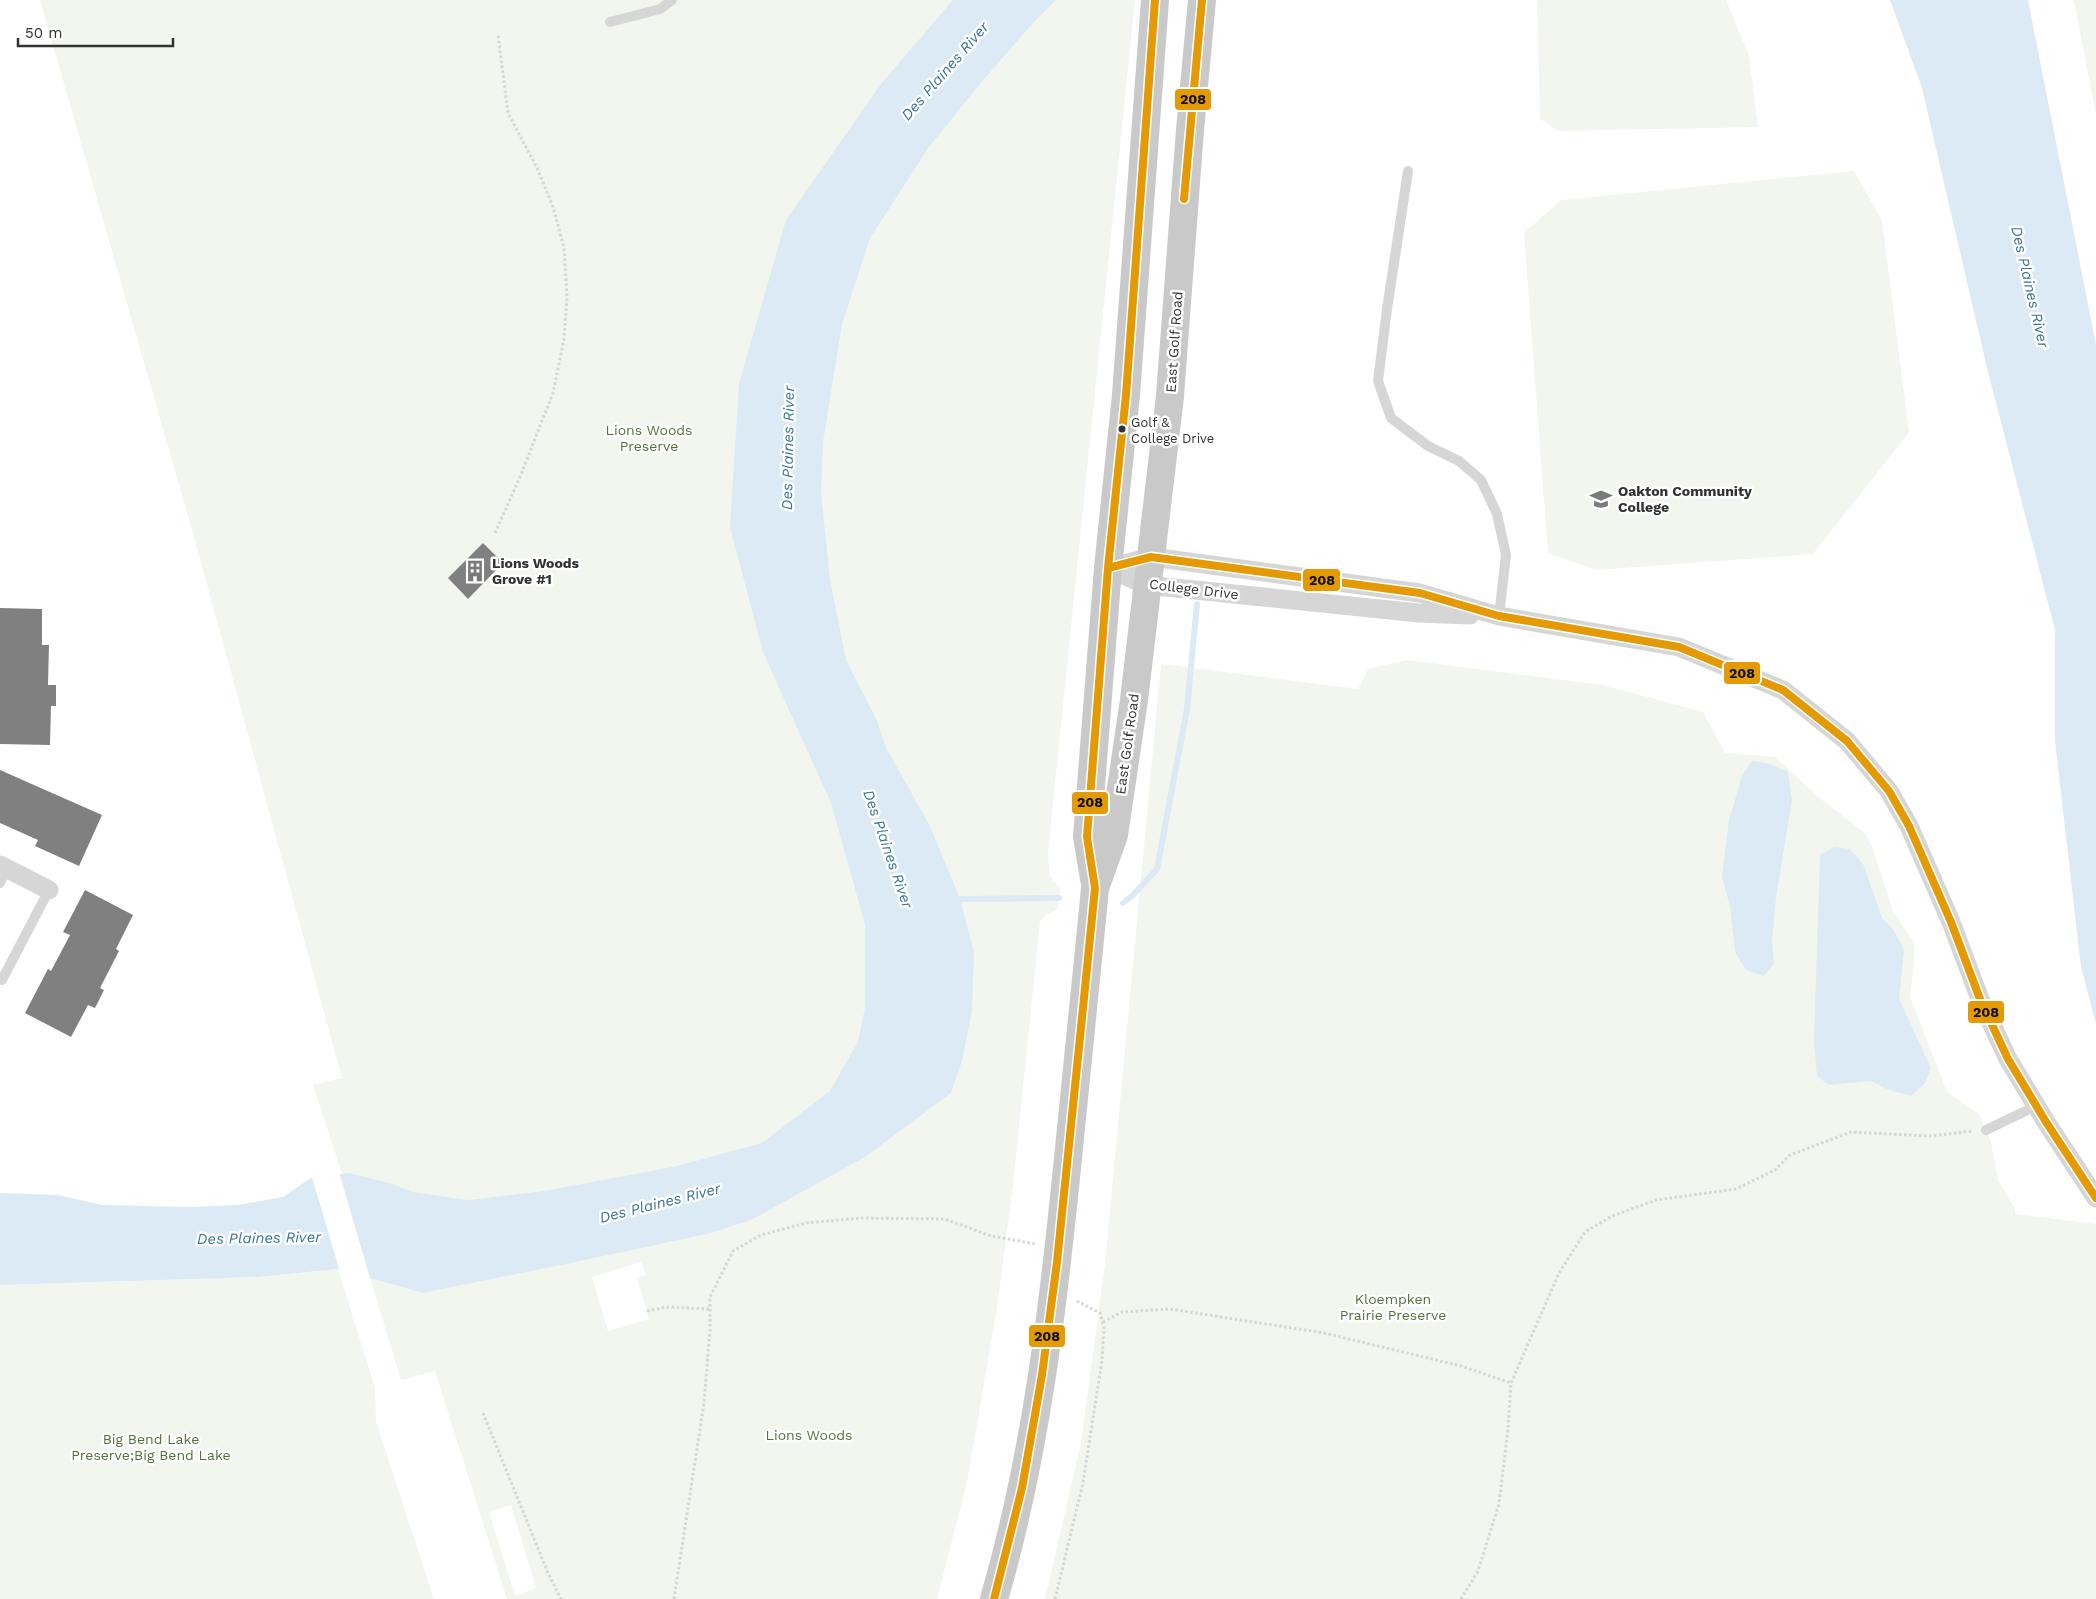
<svg xmlns="http://www.w3.org/2000/svg" width="2096" height="1599" font-family="'Work Sans',sans-serif">
<style>
.green{fill:#f2f6ee;fill-rule:evenodd}
.water{fill:#dbeaf4}
.pier{fill:#fff}
.lines{fill:none;stroke-linecap:round;stroke-linejoin:round}
.stream{stroke:#dbeaf4;stroke-width:6}
.building{fill:#808080}
.path{stroke:#d6d6d6;stroke-width:3;stroke-dasharray:2.5 2.5;stroke-linecap:butt}
.service{stroke:#d6d6d6;stroke-width:10}
.minor{stroke:#d6d6d6;stroke-width:19}
.primary{stroke:#c9c9c9;stroke-width:28}
.bus-1-casing{stroke:#fff;stroke-width:11}
.bus-1{stroke:#e39a05;stroke-width:8}
.bus-dot{fill:#323232;stroke:#fff;stroke-width:2}
.labels{text-anchor:middle;stroke-width:5;stroke-linejoin:round;paint-order:stroke}
.bus-label{font-size:13px;fill:#323232;stroke:#fff;text-anchor:start}
.street-label{font-size:14px;fill:#323232;stroke:#fff}
.park-label{font-size:14px;fill:#54713b;stroke:#fff}
.poi-label{font-size:14px;font-weight:bold;fill:#323232;stroke:#fff;text-anchor:start}
.water-label{font-size:15px;font-style:italic;fill:#39749b;stroke:#fff}
.line-badge{stroke:#fff;stroke-width:2}
.pale-badge-label{font-size:14px;text-anchor:middle;font-weight:bold;fill:#111}
</style>
<rect width="100%" height="100%" fill="#fff"/>
<path class="green" d="M40 0H1135L1048 852 1050 876 1060 889 1058 909 1046 915 1040 921 1013 1185 997 1308 967 1482 937 1599H507L435 1371 401 1380 370 1278 423 1293 706 1234 719 1155 677 1166 544 1191 469 1200 413 1192 390 1183 350 1173 342 1174 313 1085 342 1078 194 537ZM641 1262 646 1275 637 1278 649 1319 608 1331 592 1277ZM511 1505 536 1588 515 1596 489 1512Z
M1537 0H1726L1749 56 1758 127 1558 131 1540 119Z
M2074 0H2096V115Z
M1854 171 1882 221 1909 432 1813 554 1596 570 1548 553 1524 233 1561 200Z
M1407 660 1603 685 1703 712 1725 753 1775 757 1822 800 1865 833 1872 847 1893 911 1914 943V961L1910 997 1947 1092 1979 1114 1991 1142 1998 1180 2015 1209V1214L2096 1224V1599H1045L1081 1443 1105 1264 1161 664 1358 689 1368 669Z
M338 1269 375 1388 376 1422 434 1599H0V1285L258 1277Z"/>
<path class="water" d="M953 0H1056L1033 23 979 85 929 147 870 238 842 324 823 442 821 492 830 580 846 660 877 721 886 748 929 824 960 899 974 952 972 1010 962 1061 951 1093 865 1157 751 1220 707 1234 561 1265 423 1293 338 1269 258 1277 0 1285V1193L58 1195 102 1205 189 1207 238 1205 283 1197 312 1177 350 1173 390 1183 413 1192 469 1200 544 1191 677 1166 762 1143 830 1091 858 1042 865 1008V924L831 803 763 652 730 527 739 384 786 220 881 84Z
M1890 0H2028L2096 345V1024L2081 967 2055 741V630L1987 368 1922 88Z
M1752 761 1767 763 1788 772 1792 800 1776 897 1772 942 1774 963 1764 976 1746 970 1735 952 1730 906 1722 877 1729 820 1742 776Z
M1834 847 1850 849 1863 864 1882 918 1893 929 1904 950 1899 999 1931 1068 1925 1083 1911 1096 1887 1089 1871 1081 1829 1085 1817 1076 1814 1042 1820 855Z"/>
<path class="pier" d="M339 1172 370 1278 371 1281 340 1272 311 1174Z"/>
<g class="lines">
<path class="stream" d="M953 899 1059 898
M1123 903 1133 895 1157 869 1187 709 1197 604"/>
</g>
<path class="building" d="M483 543 503 563 468 599 448 578Z
M0 608 42 609V645H49L48 685H56V706H51L50 745 0 744Z
M0 770 102 815 79 866 35 846 38 840 0 823Z
M85 890 133 915 116 949 119 951 100 988 104 990 95 1008 88 1005 71 1037 25 1013 48 969 51 971 70 935 63 932Z"/>
<g class="lines">
<path class="path" d="M495 533 520 477 553 393 564 339 567 297 564 248 553 207 538 170 508 113 498 35
M647 1311 666 1307 710 1309
M1103 1322 1122 1312 1170 1309 1324 1333 1461 1366 1511 1383
M483 1413 548 1573 561 1599
M674 1599 704 1403 710 1330V1297L733 1251 761 1235 806 1223 861 1218 945 1219 991 1236 1037 1244
M1055 1599 1083 1483 1102 1360 1104 1327 1100 1313 1075 1300
M1461 1599 1478 1571 1499 1504 1508 1429 1511 1383 1559 1273 1585 1232 1612 1216 1656 1200 1736 1189 1775 1170 1790 1155 1851 1132 1931 1136 1973 1131"/>
<path class="service" d="M610 22 660 9 672 0
M1408 171 1387 309 1378 381 1391 418 1428 446 1459 461 1481 480 1497 514 1506 555 1499 616
M0 883 7 868
M0 978 2 980 49 890
M1986 1130 2036 1106"/>
<path class="minor" d="M1108 568 1151 557 1420 593 1499 616 1679 647 1783 690 1847 741 1889 791 1909 826 1951 922 1980 999 2008 1059 2046 1122 2096 1198
M1108 568 1146 585 1419 613 1470 615
M0 865 49 890"/>
<path class="primary" d="M1095 884 1087 837 1108 568 1126 395 1155 0
M994 1599C1037 1452 1054 1300 1069 1148 1078 1062 1087 975 1095 888L1114 835 1134 700 1170 396 1190 130 1202 0"/>
<g class="bus-1-casing">
<path id="bus-1" d="M1184 199 1202 0
M1108 568 1151 557 1420 593 1499 616 1679 647 1783 690 1847 741 1889 791 1909 826 1951 922 1980 999 2008 1059 2046 1122 2096 1198
M994 1599 1022 1488 1042 1375 1057 1262 1082 1018 1095 888 1087 837 1108 568 1126 395 1155 0"/>
</g>
<use href="#bus-1" class="bus-1"/>
</g>
<defs>
<g id="university-bare" transform="scale(1.725)"><path d="M0-5L7-2L0 1L-7-2ZM-4 1L0 2.5L4 1V4Q0 6-4 4Z" fill="#7a7a7a" stroke="#fff" stroke-width="2.5" paint-order="stroke"/></g>
<g id="building-bare" transform="scale(1.725)"><path d="M-4-6H4V6H1V3H-1V6H-4ZM-2.5-4.3h1.7v1.8h-1.7ZM.8-4.3h1.7v1.8H.8ZM-2.5-1h1.7V.8h-1.7ZM.8-1h1.7V.8H.8Z" fill="#7a7a7a" stroke="#fff" stroke-width="2.5" paint-order="stroke"/></g>
</defs>
<g fill-rule="evenodd">
<use href="#university-bare" x="1601" y="499"/>
<use href="#building-bare" x="475" y="571"/>
</g>
<circle class="bus-dot" cx="1122" cy="429" r="4.5"/>
<g class="labels">
<g class="bus-label">
<text x="1131" y="427">Golf &amp;<tspan x="1131" dy="16">College Drive</tspan></text>
</g>
<g class="street-label">
<text transform="translate(1174 342) rotate(-86)" y="5">East Golf Road</text>
<text transform="translate(1194 589) rotate(7)" y="5">College Drive</text>
<text transform="translate(1127 744) rotate(-82)" y="5">East Golf Road</text>
</g>
<g class="park-label">
<text x="649" y="435">Lions Woods<tspan x="649" dy="16">Preserve</tspan></text>
<text x="1393" y="1304">Kloempken<tspan x="1393" dy="16">Prairie Preserve</tspan></text>
<text x="809" y="1440">Lions Woods</text>
<text x="151" y="1444">Big Bend Lake<tspan x="151" dy="16">Preserve;Big Bend Lake</tspan></text>
</g>
<g class="poi-label">
<text x="1618" y="496">Oakton Community<tspan x="1618" dy="16">College</tspan></text>
<text x="492" y="568">Lions Woods<tspan x="492" dy="16">Grove #1</tspan></text>
</g>
<g class="water-label">
<text transform="translate(945 71) rotate(-49)" y="5">Des Plaines River</text>
<text transform="translate(2030 287) rotate(77)" y="5">Des Plaines River</text>
<text transform="translate(788 448) rotate(-89)" y="5">Des Plaines River</text>
<text transform="translate(888 849) rotate(71)" y="5">Des Plaines River</text>
<text transform="translate(660 1203) rotate(-14)" y="5">Des Plaines River</text>
<text transform="translate(259 1238) rotate(-1)" y="5">Des Plaines River</text>
</g>
</g>
<g class="line-badge">
<rect x="1174" y="88" width="38" height="23" rx="5" fill="#e39a05"/>
<rect x="1302" y="568" width="39" height="24" rx="5" fill="#e39a05"/>
<rect x="1723" y="661" width="38" height="24" rx="5" fill="#e39a05"/>
<rect x="1071" y="791" width="38" height="24" rx="5" fill="#e39a05"/>
<rect x="1967" y="1000" width="38" height="24" rx="5" fill="#e39a05"/>
<rect x="1028" y="1324" width="38" height="24" rx="5" fill="#e39a05"/>
</g>
<g class="pale-badge-label">
<text x="1193" y="104">208</text>
<text x="1322" y="585">208</text>
<text x="1742" y="678">208</text>
<text x="1090" y="807">208</text>
<text x="1986" y="1017">208</text>
<text x="1047" y="1341">208</text>
</g>
<path d="M18 38v8h155v-8" fill="none" stroke="#323232" stroke-width="2.5"/>
<text x="25" y="38" font-size="15" fill="#323232" stroke="#ffffff" stroke-width="4" paint-order="stroke">50 m</text>
</svg>
